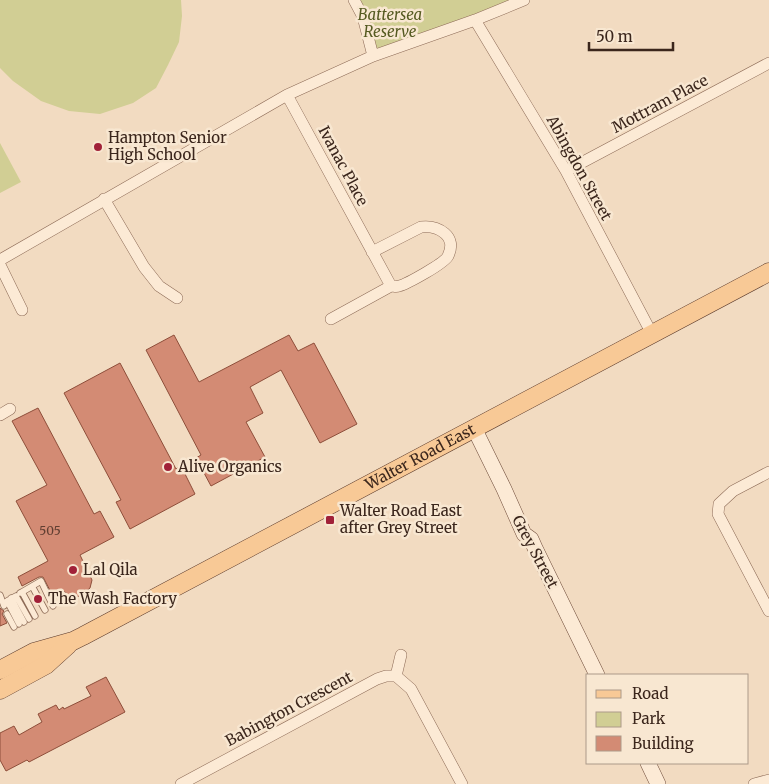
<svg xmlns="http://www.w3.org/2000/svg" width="769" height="784" font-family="Merriweather,serif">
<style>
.green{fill:#d1ce94}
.building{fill:#d38b74;stroke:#8e4e3a}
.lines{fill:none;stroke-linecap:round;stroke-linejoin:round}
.lane-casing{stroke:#8d6b57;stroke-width:7}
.street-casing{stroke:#8d6b57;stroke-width:12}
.secondary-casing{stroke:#6f4c3a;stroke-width:16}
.primary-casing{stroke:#5a392b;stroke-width:19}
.lane{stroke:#fcead5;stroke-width:5.5}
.street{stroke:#fcead5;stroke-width:11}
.secondary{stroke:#fcead5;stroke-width:15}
.primary{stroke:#f8c996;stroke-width:18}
.poi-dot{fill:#a12138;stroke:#f8e7d1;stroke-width:2}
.labels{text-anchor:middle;stroke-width:5;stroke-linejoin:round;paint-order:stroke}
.number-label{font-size:12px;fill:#613f32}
.park-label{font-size:15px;font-style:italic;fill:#555a21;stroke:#f8e7d1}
.street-label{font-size:15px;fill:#3b261c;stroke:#f8e7d1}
.poi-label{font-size:15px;fill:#3b261c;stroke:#f8e7d1;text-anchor:start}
</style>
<rect width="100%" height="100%" fill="#f2dbc1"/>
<path class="green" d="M0 0H181L182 16 179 42 168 65 156 88 133 103 100 114 69 111 41 101 13 81 0 68Z
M354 0H524L373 56Z
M0 143 21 182 0 193Z"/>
<path class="building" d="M174 335 199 382 289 335 298 351 314 343 357 424 320 443 281 370 250 387 263 413 246 422 265 457 211 486 196 458 201 455 146 350Z
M120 363 176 469 181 466 195 494 130 529 116 502 121 500 64 393Z
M38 408 94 514 100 511 114 537 80 555 92 580 90 588 81 596 72 597 62 590 55 600 43 577H39L22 586 18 577 48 561 16 501 47 485 12 421Z
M0 608 4 611 2 614 7 623 0 626Z
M106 677 125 712 29 762 27 760 6 771 0 760V733L14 726 19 735 42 722 38 714 56 705 59 710 63 707 64 709 91 696 86 687Z"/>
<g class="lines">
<g class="lane-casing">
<path id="lane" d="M32 586 45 610
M22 592 41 581 53 606
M20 593 22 592 35 616
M0 595 4 606
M11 598 24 622
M7 614 14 627
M19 624 7 601 16 596 29 619"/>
</g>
<g class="street-casing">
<path id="street" d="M354 0 363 17 373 56
M475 20 566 171 652 334
M287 95 391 286C394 286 396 287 399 286 407 284 445 263 448 256 458 236 438 225 421 227L372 252
M566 171 769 63
M104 199 144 267 159 286 177 298
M0 260 287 95 373 56 475 20 524 0
M0 265 22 310
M331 319 391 286
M0 415 10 409
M769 472 733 491 719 504 718 514 769 611
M396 676 401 655
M181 784 377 679 386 676H396L411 689 462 784
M754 784 769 780"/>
</g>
<g class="secondary-casing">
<path id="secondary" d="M474 428 504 489 524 534 531 539 535 548 597 675
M648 763 658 784"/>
</g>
<g class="primary-casing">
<g id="primary">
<path id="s1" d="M0 670 34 652 73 641 83 636 769 272"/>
<path d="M0 690 46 665 68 645"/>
</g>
</g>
<use href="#lane" class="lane"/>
<use href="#street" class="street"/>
<use href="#secondary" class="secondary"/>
<use href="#primary" class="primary"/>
</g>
<g class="poi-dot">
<circle cx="98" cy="147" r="5"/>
<circle cx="168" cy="467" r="5"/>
<rect x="325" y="515" width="10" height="10" rx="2.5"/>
<circle cx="73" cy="570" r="5"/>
<circle cx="38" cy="599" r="5"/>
</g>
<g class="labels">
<g class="number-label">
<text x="50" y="535">505</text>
</g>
<g class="park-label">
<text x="390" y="20">Battersea<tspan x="390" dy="17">Reserve</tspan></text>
</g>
<g class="street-label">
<text transform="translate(660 104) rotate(-28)" y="5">Mottram Place</text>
<text transform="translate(343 166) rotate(62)" y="5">Ivanac Place</text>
<text transform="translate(579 168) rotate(61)" y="5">Abingdon Street</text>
<text dy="5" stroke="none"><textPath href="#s1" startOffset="472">Walter Road East</textPath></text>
<text transform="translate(535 552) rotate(62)" y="5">Grey Street</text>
<text transform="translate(289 709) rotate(-28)" y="5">Babington Crescent</text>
</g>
<g class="poi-label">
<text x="108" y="143">Hampton Senior<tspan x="108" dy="17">High School</tspan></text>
<text x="178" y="472">Alive Organics</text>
<text x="340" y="516">Walter Road East<tspan x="340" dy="17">after Grey Street</tspan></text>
<text x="83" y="575">Lal Qila</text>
<text x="48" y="604">The Wash Factory</text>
</g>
</g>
<rect x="586" y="674" width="162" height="90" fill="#f8e7d1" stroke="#ac9a89"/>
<rect x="596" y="690" width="25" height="8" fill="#f8c996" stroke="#ac9a89"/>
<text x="632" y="699" font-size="15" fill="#3b261c">Road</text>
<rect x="596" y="712" width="25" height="15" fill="#d1ce94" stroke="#ac9a89"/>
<text x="632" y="724" font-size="15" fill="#3b261c">Park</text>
<rect x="596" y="736" width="25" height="15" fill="#d38b74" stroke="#ac9a89"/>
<text x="632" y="749" font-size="15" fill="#3b261c">Building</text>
<path d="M589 42v8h84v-8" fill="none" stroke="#3b261c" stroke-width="2.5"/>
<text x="596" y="42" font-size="15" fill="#3b261c" stroke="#f8e7d1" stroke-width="4" paint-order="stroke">50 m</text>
</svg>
